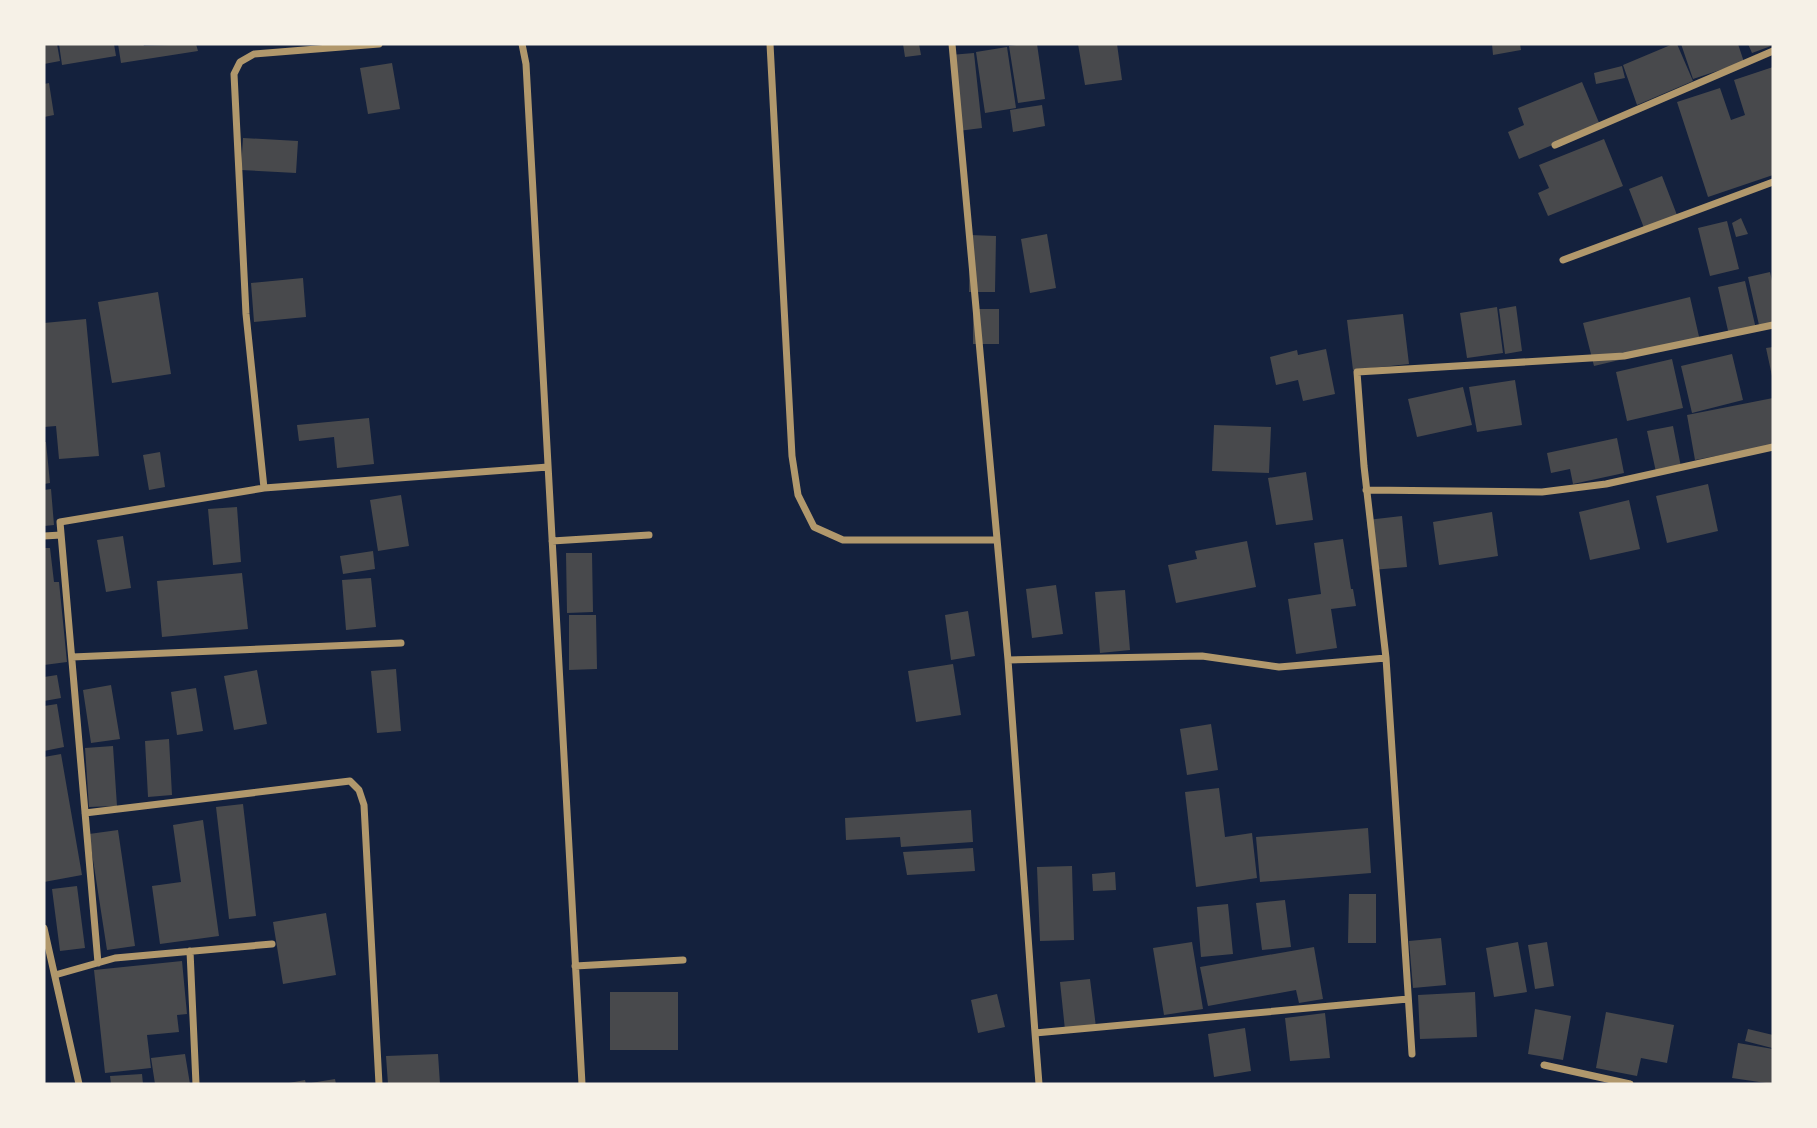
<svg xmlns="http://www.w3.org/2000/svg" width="1817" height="1128" font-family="Cabin,sans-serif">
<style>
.building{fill:#48494c}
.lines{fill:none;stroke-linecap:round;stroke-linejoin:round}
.minor{stroke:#b1986c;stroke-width:7}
</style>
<rect width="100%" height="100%" fill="#14213d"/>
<path class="building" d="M44 44H57L60 61 44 64Z
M59 44H114L116 56 62 65Z
M118 44H143L144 46 196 44 198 51 121 63Z
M903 44H919L921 55 905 57Z
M1024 44H1037L1045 99 1018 103 1009 46Z
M1078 44H1117L1122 80 1085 85Z
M1492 44H1520L1521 50 1493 55Z
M1673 44H1677L1693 81 1637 105 1623 65Z
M1681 44H1738L1744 62 1693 79Z
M1748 44H1770L1771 46 1752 53Z
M1007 47 1016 108 985 113 976 52Z
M974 53 982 128 958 131 950 55Z
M392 63 400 109 368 114 360 68Z
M1622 66 1625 78 1596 84 1594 73Z
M1773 67V175L1708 197 1677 102 1720 88 1731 120 1745 115 1734 80Z
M1582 82 1600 125 1519 159 1508 132 1524 125 1518 108Z
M49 83 54 115 44 117V84Z
M1042 105 1045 126 1013 132 1010 110Z
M243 138 298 141 296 173 241 170Z
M1604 139 1623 186 1548 216 1538 193 1549 188 1539 165Z
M1662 176 1677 215 1644 228 1629 189Z
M1741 218 1748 234 1736 237 1732 223Z
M1727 221 1739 269 1710 276 1698 228Z
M1047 234 1056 288 1030 293 1021 239Z
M970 235 996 236 995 292H969Z
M1770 272 1773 285V322L1759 325 1748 277Z
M303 278 306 317 254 322 251 283Z
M1745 281 1756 329 1729 335 1718 287Z
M158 292 171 374 112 383 98 302Z
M1690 297 1700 341 1594 366 1583 323Z
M1516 306 1522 351 1505 354 1499 309Z
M1497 307 1503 353 1467 358 1460 313Z
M973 309H999V344H973Z
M1403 314 1409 364 1353 370 1347 320Z
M86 319 99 456 59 459 56 426 44 427V323Z
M1773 347V376H1772L1766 348Z
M1326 349 1335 394 1303 401 1298 380 1276 385 1270 357 1297 350 1298 355Z
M1732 354 1743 400 1692 413 1681 366Z
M1672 359 1683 408 1627 421 1616 372Z
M1515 380 1522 425 1477 432 1469 387Z
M1463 387 1472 425 1417 437 1408 399Z
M1773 398V445L1695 460 1687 415Z
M369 418 374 464 337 468 334 437 299 441 297 425Z
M1214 425 1271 427 1269 473 1212 471Z
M1673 426 1681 467 1656 472 1647 431Z
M1617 438 1624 473 1573 484 1570 469 1551 473 1547 453Z
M44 442H46L50 483 44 484Z
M160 452 165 487 149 490 143 455Z
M1306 472 1313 520 1276 525 1268 478Z
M1708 484 1718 531 1667 543 1656 496Z
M51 489 54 525 44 526V490Z
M401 495 409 546 378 551 370 500Z
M1629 500 1640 549 1590 560 1579 512Z
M237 507 241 562 213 565 208 509Z
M1492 512 1498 556 1439 565 1433 522Z
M1402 516 1407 567 1372 570 1367 520Z
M123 536 131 588 106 592 97 540Z
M1343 539 1351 589H1353L1356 606 1331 609 1337 648 1296 654 1288 599 1321 594 1314 543Z
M1247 541 1256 587 1176 603 1168 565 1197 559 1195 551Z
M44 548H50L54 582H59L67 662 44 665Z
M373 551 375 569 343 574 340 556Z
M566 553H592L593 612 567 613Z
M242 573 248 629 162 637 157 581Z
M371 578 376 627 346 630 342 580Z
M1056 585 1063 634 1032 638 1026 589Z
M1125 590 1130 650 1100 653 1095 592Z
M968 611 975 656 951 660 945 615Z
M569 615H596L597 669 569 670Z
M953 664 961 715 916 722 908 671Z
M396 669 401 731 377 733 371 671Z
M257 670 267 724 234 730 224 676Z
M57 675 61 698 44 701V677Z
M111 685 120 739 91 743 83 690Z
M196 688 203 731 177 735 171 692Z
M57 704 64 747 44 751V706Z
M1211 724 1218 770 1187 775 1180 729Z
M169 739 172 795 148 797 145 741Z
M113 746 117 806 89 807 85 748Z
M61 754 82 875 44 882V757Z
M1219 788 1225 837 1252 833 1257 878 1196 887 1185 792Z
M243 804 256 916 229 919 216 807Z
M971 810 973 842 901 847 900 837 846 840 845 818Z
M203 820 219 936 160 944 152 886 181 882 173 825Z
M1368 828 1371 873 1260 882 1256 837Z
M118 830 135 946 107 950 89 834Z
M973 848 975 871 907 875 903 852Z
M1072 866 1074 940 1040 941 1037 867Z
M1115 872 1116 890 1093 891 1092 874Z
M77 886 85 948 60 951 52 889Z
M1349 894H1376V943H1348Z
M1285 900 1291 947 1262 950 1256 903Z
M1228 904 1233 954 1201 957 1197 907Z
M326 913 336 975 283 984 273 922Z
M1441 938 1446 985 1413 988 1409 941Z
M1192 942 1203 1009 1164 1015 1153 948Z
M1518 942 1527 992 1494 997 1486 948Z
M1547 942 1554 986 1535 989 1528 945Z
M1314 947 1323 999 1299 1003 1296 990 1208 1006 1200 967Z
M182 961 187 1014 177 1015 179 1032 147 1035 151 1068 105 1073 94 970Z
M1090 979 1096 1027 1065 1030 1060 982Z
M610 992H678V1050H610Z
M1475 992 1477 1037 1420 1039 1418 995Z
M997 994 1005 1027 978 1033 971 1000Z
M1535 1009 1571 1016 1563 1060 1528 1054Z
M1606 1012 1674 1025 1667 1063 1641 1058 1637 1076 1596 1068Z
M1325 1013 1330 1058 1290 1061 1285 1018Z
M1245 1028 1251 1071 1214 1077 1208 1034Z
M1748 1029 1773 1035 1772 1048 1745 1041Z
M1738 1043 1773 1049V1084L1732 1078Z
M185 1054 190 1084H155L151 1058Z
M438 1054 440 1084H388L386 1056Z
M142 1074 143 1084H111L110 1076Z
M335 1079 336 1084H311V1083Z
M305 1080 306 1084H289V1083Z"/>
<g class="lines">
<path class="minor" d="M522 44 526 64 582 1084
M770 44 792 456 798 495 814 527 843 540H996
M952 44 1008 660 1202 656 1279 667 1386 658 1364 466 1357 372 1624 356 1773 325
M1555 145 1773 51
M1563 260 1773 182
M264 488 246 314 234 74 240 62 254 54 379 44
M1366 490 1542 492 1606 484 1773 447
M44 536 61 535
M552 541 649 535
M72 657 401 643
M1386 658 1412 1054
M1008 660 1035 1033
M85 813 350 781 359 790 364 805 379 1084
M44 928 79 1084
M190 951 196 1084
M98 963 60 522 264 488 548 467
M575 966 683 960
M55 975 115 958 272 944
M1544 1065 1630 1084
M1039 1084 1035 1033 1408 999"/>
</g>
<rect width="1817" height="1128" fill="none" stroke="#f6f1e7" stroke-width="91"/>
</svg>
